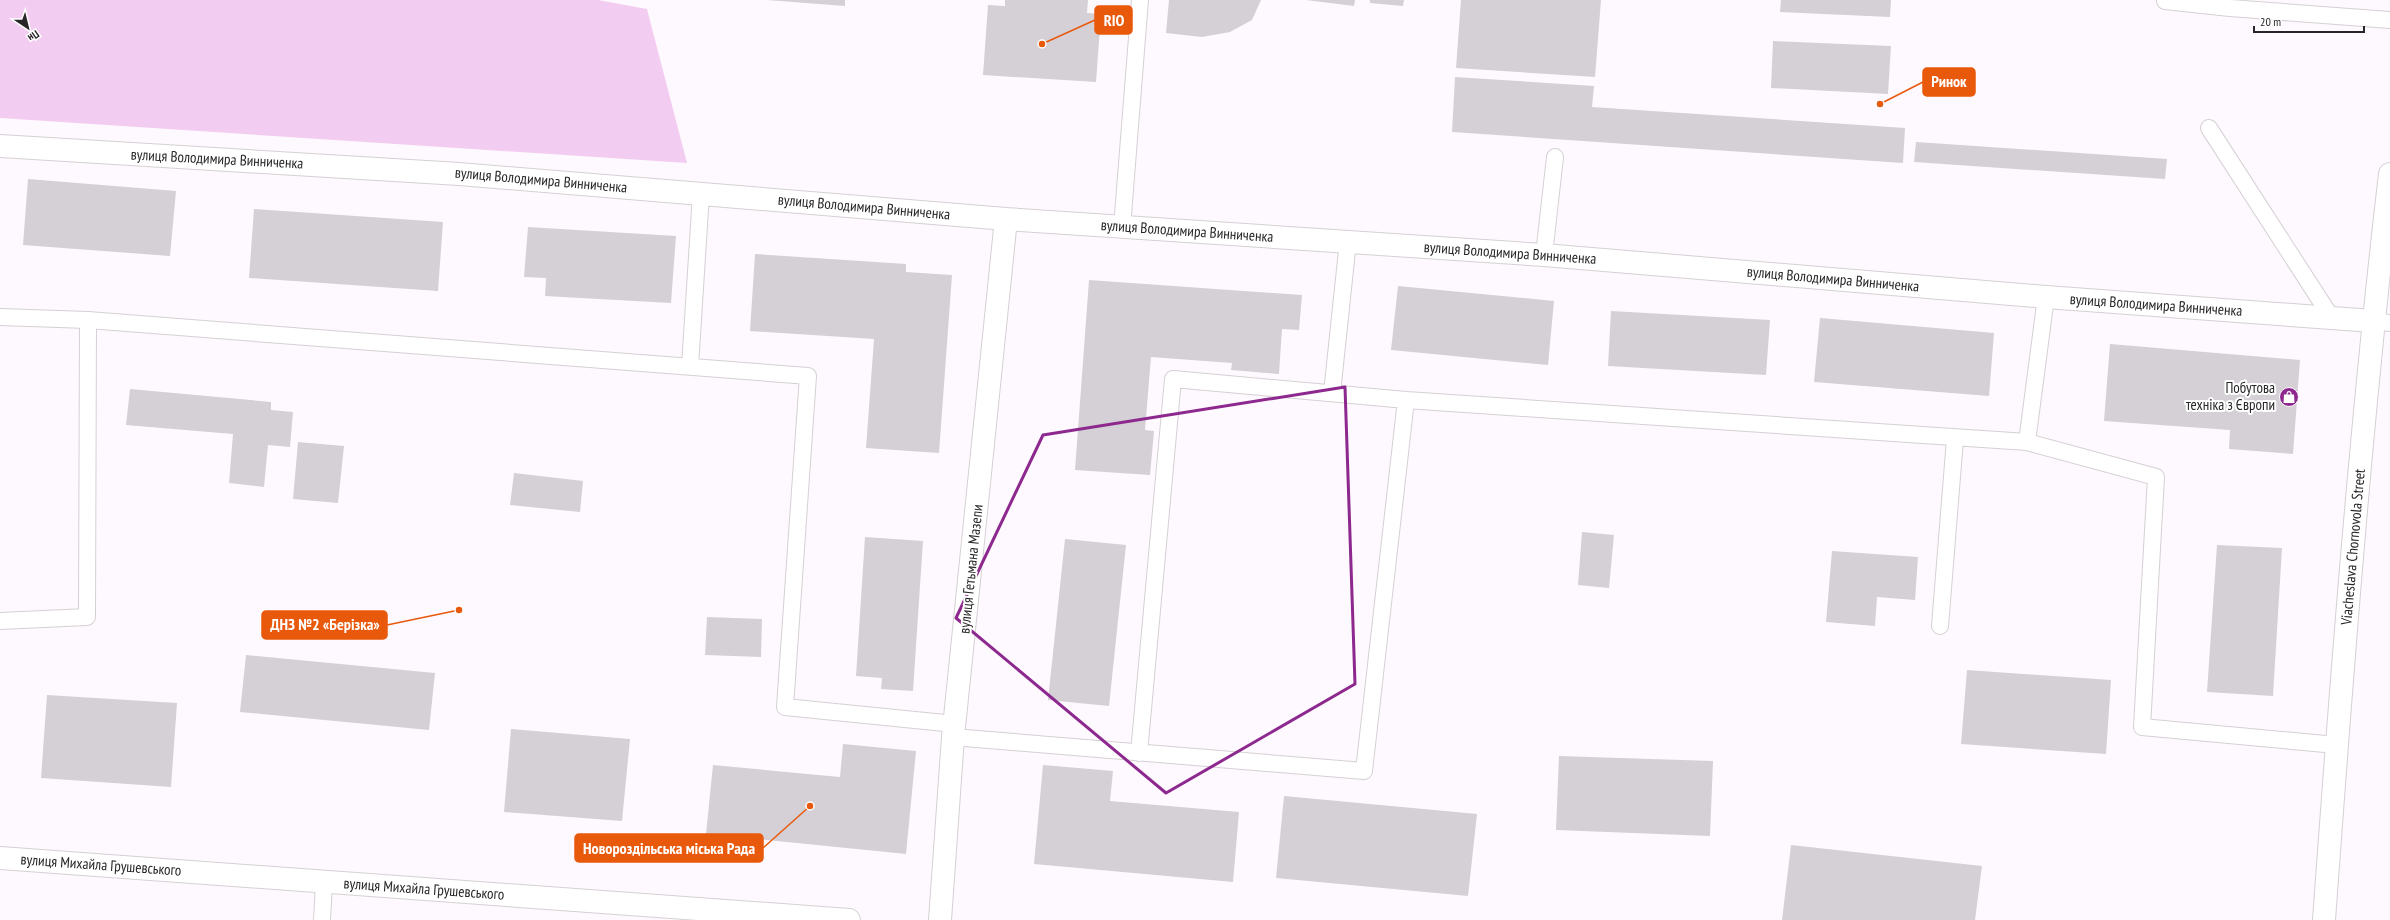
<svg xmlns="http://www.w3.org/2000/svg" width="2390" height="920" font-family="'PT Sans Narrow',sans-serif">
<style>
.green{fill:#f3cdf1}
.building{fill:#d5d0d5}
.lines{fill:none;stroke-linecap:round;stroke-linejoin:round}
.lane-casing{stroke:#d5d0d4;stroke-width:18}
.street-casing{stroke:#d5d0d4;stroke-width:24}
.secondary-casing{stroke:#d5d0d4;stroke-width:24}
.lane{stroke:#fff;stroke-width:16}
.street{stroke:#fff;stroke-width:22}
.secondary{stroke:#fff;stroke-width:22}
.marked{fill:none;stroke:#8d288f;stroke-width:3;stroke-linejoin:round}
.labels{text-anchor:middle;stroke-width:4;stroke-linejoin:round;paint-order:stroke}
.street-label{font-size:15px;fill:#282628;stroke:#fff}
.poi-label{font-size:15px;fill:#282628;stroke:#fff;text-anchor:end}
.leader{fill:none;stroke:#e8590c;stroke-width:1.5}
.callout-dot{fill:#e8590c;stroke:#fff;stroke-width:1.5}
.callout{fill:#e8590c;stroke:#e8590c;stroke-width:1.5}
.callout-label{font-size:16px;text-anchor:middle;font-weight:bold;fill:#fff}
</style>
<rect width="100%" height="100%" fill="#fef9fe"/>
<path class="green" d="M0 0H598L647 9 687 163 0 118Z"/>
<path class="building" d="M767 0H845V6Z
M1005 0H1088L1087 13 1101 14 1096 82 983 75 988 5 1005 6Z
M1169 0H1261L1252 20 1230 32 1202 37 1166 33Z
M1306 0H1355L1354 6Z
M1370 0H1404L1403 6 1370 3Z
M1461 0H1601L1595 77 1456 68Z
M1781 0H1891L1890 17 1780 12Z
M1773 41 1891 46 1888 94 1771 88Z
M1455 77 1594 86 1592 107 1905 128 1903 163 1452 132Z
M1916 142 2167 159 2165 179 1914 162Z
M28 179 176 191 170 256 23 245Z
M254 209 443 222 438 291 249 278Z
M528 227 676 236 671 303 545 296 546 278 524 277Z
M755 254 906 264V272L952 275 939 453 866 448 874 339 750 331Z
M1089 280 1302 295 1299 330 1282 329 1279 374 1231 370 1232 363 1151 357 1145 430 1154 431 1150 475 1075 470Z
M1398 286 1554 301 1548 365 1391 350Z
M1611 311 1770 320 1766 375 1608 366Z
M1820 318 1994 333 1989 396 1814 382Z
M2110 344 2300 360 2293 454 2229 449 2230 430 2104 421Z
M130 389 271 402V410L293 412 290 447 268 445 264 487 229 483 233 434 126 425Z
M298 442 344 446 338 503 293 499Z
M514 473 583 481 580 512 510 505Z
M1582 532 1614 535 1609 588 1578 585Z
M865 537 923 541 913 691 881 689 882 678 856 676Z
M1065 539 1126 545 1109 706 1048 700Z
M2217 545 2282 548 2273 696 2207 692Z
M1832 551 1918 557 1915 600 1877 597 1875 626 1826 622Z
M707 617 762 619 761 657 705 655Z
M246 655 435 673 429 730 240 712Z
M1967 670 2111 680 2106 754 1961 744Z
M47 695 177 703 171 787 41 778Z
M511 729 630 739 622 821 504 812Z
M843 744 916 751 906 854 706 834 713 765 840 777Z
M1559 756 1713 761 1710 836 1556 830Z
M1043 765 1113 771 1110 801 1239 812 1233 882 1034 864Z
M1284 796 1477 814 1468 896 1276 878Z
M1791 845 1982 866 1975 920H1782Z"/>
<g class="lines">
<g class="lane-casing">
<path id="lane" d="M2165 1 2230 8 2390 20
M2209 128 2331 317
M1122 227 1140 0
M1544 255 1555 157
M0 317 88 320 808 376 785 707 955 724
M2373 321 2390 323
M690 366 701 194
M1332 393 1348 241
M2027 442 2046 297
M0 621 87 617 88 320
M1940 626 1955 439
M953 737 1364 771 1406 400
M1139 753 1173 379 1406 400 2027 442 2156 477 2142 727 2336 745
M322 920 324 882"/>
</g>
<g class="street-casing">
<path id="street" d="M0 146 459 174 1006 219 1544 255 2046 297 2373 321
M0 858 849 920
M940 920 953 737 1006 219"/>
</g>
<g class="secondary-casing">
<path id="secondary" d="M2324 920C2342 671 2361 422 2390 174"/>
</g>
<use href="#lane" class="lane"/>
<use href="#street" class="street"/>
<use href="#secondary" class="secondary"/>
</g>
<path class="marked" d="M1345 387 1355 684 1166 793 956 618 1043 435Z"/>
<defs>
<g id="shop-disc" transform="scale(1)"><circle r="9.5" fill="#8d288f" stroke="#fff"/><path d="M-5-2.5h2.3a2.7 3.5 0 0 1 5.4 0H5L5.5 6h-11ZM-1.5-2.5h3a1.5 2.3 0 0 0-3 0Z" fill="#fff"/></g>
</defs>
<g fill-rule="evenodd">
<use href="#shop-disc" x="2289" y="397"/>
</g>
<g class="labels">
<g class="street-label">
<text transform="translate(217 159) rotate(3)" y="5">вулиця Володимира Винниченка</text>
<text transform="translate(541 180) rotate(5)" y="5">вулиця Володимира Винниченка</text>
<text transform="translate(864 207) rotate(5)" y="5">вулиця Володимира Винниченка</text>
<text transform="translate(1187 231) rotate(4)" y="5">вулиця Володимира Винниченка</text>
<text transform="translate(1510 253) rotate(4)" y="5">вулиця Володимира Винниченка</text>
<text transform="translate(1833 279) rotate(5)" y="5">вулиця Володимира Винниченка</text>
<text transform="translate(2156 305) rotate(4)" y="5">вулиця Володимира Винниченка</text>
<text transform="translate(2353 547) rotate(-85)" y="5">Viacheslava Chornovola Street</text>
<text transform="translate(971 569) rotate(-84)" y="5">вулиця Гетьмана Мазепи</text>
<text transform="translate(101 865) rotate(4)" y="5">вулиця Михайла Грушевського</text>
<text transform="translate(424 889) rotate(4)" y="5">вулиця Михайла Грушевського</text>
</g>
<g class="poi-label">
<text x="2275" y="393">Побутова<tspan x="2275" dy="17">техніка з Європи</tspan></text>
</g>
</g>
<path class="leader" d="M1042 44L1095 20M1880 104L1923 82M459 610L387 625M810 806L763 848"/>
<g class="callout-dot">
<circle cx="1042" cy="44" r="4"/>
<circle cx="1880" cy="104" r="4"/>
<circle cx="459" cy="610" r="4"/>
<circle cx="810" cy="806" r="4"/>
</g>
<g class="callout">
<rect x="1095" y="6" width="37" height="28" rx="4"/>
<rect x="1923" y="68" width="52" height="28" rx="4"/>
<rect x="262" y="611" width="125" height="28" rx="4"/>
<rect x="575" y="834" width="188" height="28" rx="4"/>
</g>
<g class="callout-label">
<text x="1114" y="26">RIO</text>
<text x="1949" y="87">Ринок</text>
<text x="325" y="630">ДНЗ №2 «Берізка»</text>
<text x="669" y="854">Новороздільська міська Рада</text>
</g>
<g transform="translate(28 28) rotate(145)" stroke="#ffffff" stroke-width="3" paint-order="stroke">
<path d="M0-3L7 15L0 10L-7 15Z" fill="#282628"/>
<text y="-6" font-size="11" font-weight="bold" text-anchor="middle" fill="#282628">Пн</text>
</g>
<path d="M2254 26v6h110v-6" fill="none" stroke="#282628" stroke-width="2"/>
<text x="2260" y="26" font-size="12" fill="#282628" stroke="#ffffff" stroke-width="3" paint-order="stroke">20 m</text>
</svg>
